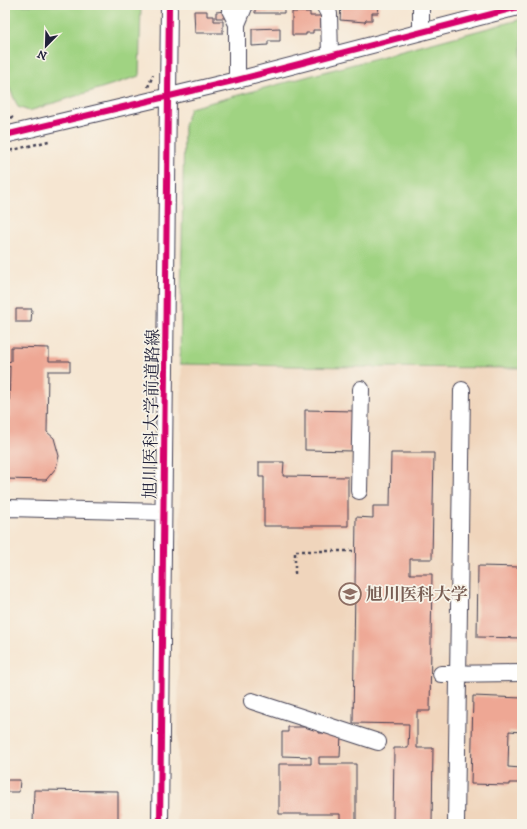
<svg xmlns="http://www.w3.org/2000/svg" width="527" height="829" font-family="'IM FELL DW Pica','Noto Serif JP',serif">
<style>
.built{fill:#f0d5bc}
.green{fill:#a0d382;stroke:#617a5e}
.building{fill:#eea794}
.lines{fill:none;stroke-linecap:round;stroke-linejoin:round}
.minor-casing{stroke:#423f52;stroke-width:18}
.path{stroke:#423f52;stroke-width:2.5;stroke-dasharray:3 3;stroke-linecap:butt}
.minor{stroke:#fff;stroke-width:16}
.cycleway-casing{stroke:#f7f3e8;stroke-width:8}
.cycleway{stroke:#d6006c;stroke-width:6}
.labels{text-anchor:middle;stroke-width:3.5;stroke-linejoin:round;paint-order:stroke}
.street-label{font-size:17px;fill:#22223b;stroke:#f7f3e8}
.education-label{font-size:17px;font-weight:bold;fill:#785e54;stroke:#f7f3e8;text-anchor:start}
</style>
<rect width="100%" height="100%" fill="#f7f3e8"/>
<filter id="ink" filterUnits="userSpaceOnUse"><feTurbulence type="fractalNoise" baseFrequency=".025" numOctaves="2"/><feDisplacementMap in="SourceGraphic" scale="8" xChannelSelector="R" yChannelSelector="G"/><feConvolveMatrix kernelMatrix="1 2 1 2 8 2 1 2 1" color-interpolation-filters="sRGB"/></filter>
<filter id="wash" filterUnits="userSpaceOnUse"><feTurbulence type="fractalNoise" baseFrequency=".012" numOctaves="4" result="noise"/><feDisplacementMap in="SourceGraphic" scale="16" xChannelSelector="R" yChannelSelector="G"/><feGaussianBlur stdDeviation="0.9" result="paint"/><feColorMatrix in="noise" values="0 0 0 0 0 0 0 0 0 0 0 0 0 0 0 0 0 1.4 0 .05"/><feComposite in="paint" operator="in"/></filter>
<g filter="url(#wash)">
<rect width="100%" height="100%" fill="#f6e6d2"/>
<path class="built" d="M522 19V824H177L184 126 190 108Z"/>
<path class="green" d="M5 5H141L139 76 29 111 18 107 5 78Z
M522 19V368L350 367 180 364 184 126 190 108Z"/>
<g id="blocks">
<path class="building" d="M255 5H284V13H255Z
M341 5H379L378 13H372V20H366L365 22 340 20Z
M194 11H207V16H214V21H223V33H195Z
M226 11V18H216V12Z
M292 12H310V16H321V30H313V33H306V35H292Z
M280 28V41H268V45L252 46V29Z
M16 309H32L31 322H16Z
M11 347 49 348V361H70V371H48L47 432 54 438 59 456 56 468 46 480 5 479V416L9 417 10 366 5 368V363L11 361Z
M305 410 355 411 354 451 305 450Z
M391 453H434L432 559H410V574H432L430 711H417V748H433L432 824H393L394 748H408L409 724 353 723 356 517 373 518V506H390Z
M259 462H284L283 476 348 477V526H264V477H259Z
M478 566 522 567V638L477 637Z
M473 696 522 698V732L509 731 508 767 521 768V783H509V785L471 784Z
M288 727H319V733H341L340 757H319V764H356V824H340V814H279V764H311V757L282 756V732H288Z
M5 780H20L19 792H5Z
M34 790 118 791V824H33Z"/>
</g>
</g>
<g filter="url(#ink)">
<use href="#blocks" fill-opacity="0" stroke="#423f52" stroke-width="1"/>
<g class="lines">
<g class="minor-casing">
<path id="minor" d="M230 5V10L237 24
M324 5 329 14 330 56
M421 32V5
M237 80V24L245 5
M5 135 237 80 522 6
M359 491 361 389
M5 510 8 508 163 512
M441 674 522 673
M252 701 378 742
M160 824 169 5
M456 824 462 390"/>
</g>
<path class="path" d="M148 87 153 75
M5 114 13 118
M5 152 49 141
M295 574V551H353"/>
<use href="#minor" class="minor"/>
<g class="cycleway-casing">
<path id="cycleway" d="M5 135 237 80 522 6
M160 824 169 5"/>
</g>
<use href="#cycleway" class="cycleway"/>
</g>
</g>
<defs>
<g id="university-ring" transform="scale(1.15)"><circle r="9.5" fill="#f7f3e8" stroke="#8d6e63" stroke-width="1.5"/><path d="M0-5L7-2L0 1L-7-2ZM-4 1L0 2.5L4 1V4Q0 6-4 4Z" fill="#8d6e63"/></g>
</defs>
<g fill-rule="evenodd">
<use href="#university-ring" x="350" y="594"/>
</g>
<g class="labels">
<g class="street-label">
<text transform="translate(151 414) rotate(-89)" y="6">旭川医科大学前道路線</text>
</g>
<g class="education-label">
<text x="366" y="600">旭川医科大学</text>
</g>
</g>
<rect width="527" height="829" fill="none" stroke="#f7f3e8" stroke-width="20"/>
<g transform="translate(46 46) rotate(203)" stroke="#f7f3e8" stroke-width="3" paint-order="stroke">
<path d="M0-3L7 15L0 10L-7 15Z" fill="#22223b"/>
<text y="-6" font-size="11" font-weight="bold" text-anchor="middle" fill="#22223b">N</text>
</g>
</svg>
